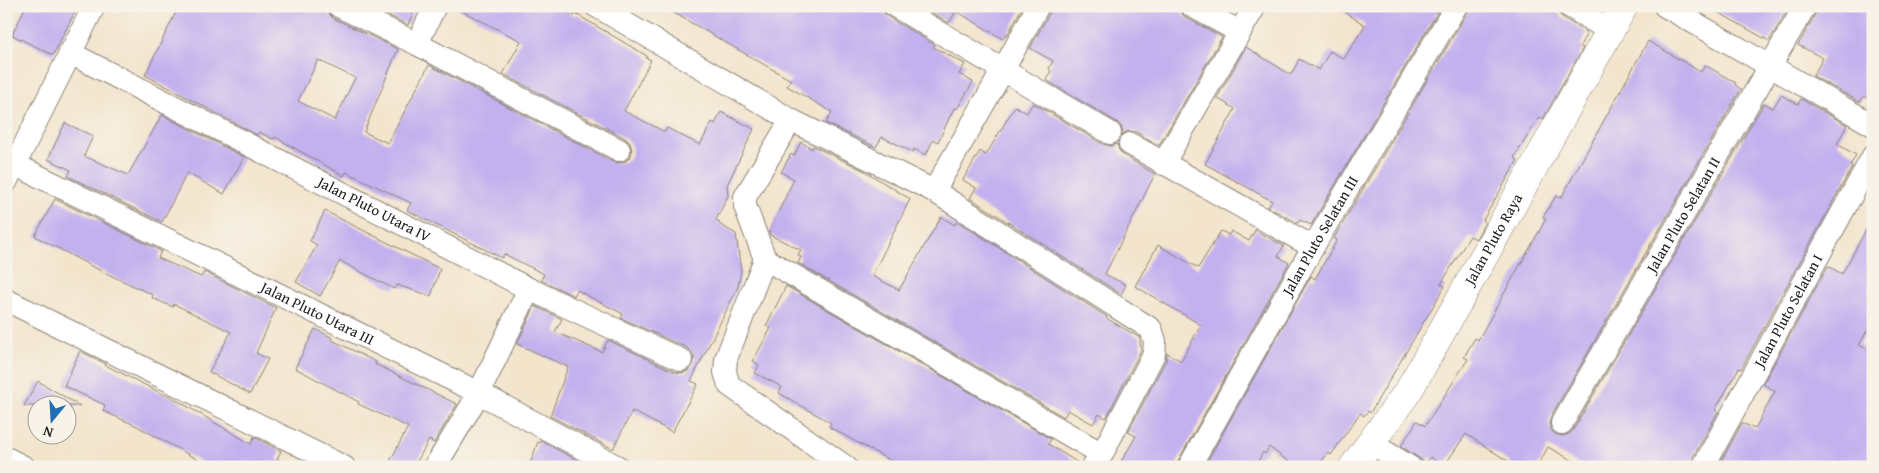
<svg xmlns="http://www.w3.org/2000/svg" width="1879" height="473" font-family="'Gentium Book Plus',serif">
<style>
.building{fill:#c3b0ee;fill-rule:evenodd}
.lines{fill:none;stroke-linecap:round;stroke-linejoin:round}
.street-casing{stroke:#888074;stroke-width:24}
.secondary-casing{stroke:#888074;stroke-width:29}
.street{stroke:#fff;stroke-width:22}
.secondary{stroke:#fff;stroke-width:28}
.labels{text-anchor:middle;stroke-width:5;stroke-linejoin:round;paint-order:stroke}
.street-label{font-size:15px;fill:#1c1c1c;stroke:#f7f3e8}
</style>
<rect width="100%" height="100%" fill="#f7f3e8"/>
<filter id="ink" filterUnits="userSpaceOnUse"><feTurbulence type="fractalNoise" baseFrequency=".02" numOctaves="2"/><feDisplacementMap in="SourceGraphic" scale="10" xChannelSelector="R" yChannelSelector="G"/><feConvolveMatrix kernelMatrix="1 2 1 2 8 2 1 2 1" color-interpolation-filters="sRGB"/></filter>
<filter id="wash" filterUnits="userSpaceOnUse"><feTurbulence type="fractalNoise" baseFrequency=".0096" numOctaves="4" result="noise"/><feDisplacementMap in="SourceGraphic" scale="20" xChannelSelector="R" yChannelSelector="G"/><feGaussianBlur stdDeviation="1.12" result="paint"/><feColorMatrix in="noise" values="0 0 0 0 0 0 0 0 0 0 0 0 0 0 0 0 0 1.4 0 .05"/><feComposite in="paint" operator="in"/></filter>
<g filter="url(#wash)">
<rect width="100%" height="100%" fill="#f3e4cc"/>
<g id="blocks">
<path class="building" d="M26 6H78L53 55 12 35Z
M179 6H326L328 13 333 18 398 49 364 132 388 143 429 65 613 162 619 163 626 161 631 156 632 150 630 143 625 138 503 74 521 41 452 6H556L574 16 576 14 647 56 646 58 651 60 624 111 665 132 667 128 700 145 712 122 715 124 721 112 754 129 727 185 728 196 716 220 720 222 719 224 736 234 741 271 738 287 691 381 698 384 672 432 632 411 613 449 550 416 568 367 517 344 535 306 562 319 555 332 602 352 608 340 675 372 682 373 688 371 693 365 694 358 692 353 687 348 621 318 623 314 577 290 574 296 541 280 544 274 504 254 502 258 452 233 407 210 411 203 346 172 344 176 275 137 273 139 259 132 257 135 145 75ZM318 60 355 78 335 120 298 101Z
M369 6H416L408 25Z
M662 6H882L884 13 888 17 935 45 933 47 965 64 959 74 973 82 957 109 954 108 938 142 933 140 926 155 914 149 913 152 882 137 876 147 826 123 832 112 787 86 791 80Z
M921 6H1023L1007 35 1006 34 1003 39 956 11 949 23Z
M1051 6H1179L1181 12 1185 17 1222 37 1159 145 1136 132 1129 131 1123 133 1121 126 1117 122 1046 80 1051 71 1049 69 1053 61 1030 48 1050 12Z
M1335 6H1441L1311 225 1300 220 1298 223 1268 207 1272 201 1205 164 1235 109 1217 98 1246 47 1291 75 1299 59 1319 70 1330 51 1344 59 1365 25Z
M1469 6H1556L1558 13 1562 17 1587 33 1580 46 1583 48 1543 119 1539 117 1514 158 1518 160 1483 220 1485 222 1476 239 1470 236 1441 284 1445 286 1370 413 1368 411 1364 416 1360 413 1331 455 1328 453 1317 467H1296L1269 447 1265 454 1263 452 1255 467H1204L1311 276 1315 279 1337 240 1334 238 1467 13Z
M1707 6H1790L1769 41Z
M1818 6H1873V101L1864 96 1860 102 1813 76 1823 58 1798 45 1816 13Z
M1648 41 1701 72 1705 65 1736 83 1735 85 1741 89 1551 416 1549 423 1551 430 1555 434 1562 436 1569 434 1573 430 1764 103 1773 108 1781 95 1798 104 1801 99 1847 125 1837 144 1856 155 1850 166 1852 167 1741 369 1739 368 1715 410 1718 412 1691 461 1690 467H1584L1548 447 1537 467H1517L1466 434 1444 466 1430 457 1426 463 1401 446 1417 421 1425 426 1468 359 1464 357 1475 338 1478 340 1546 219 1543 217 1556 196 1561 198Z
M1033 103 1103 144 1110 146 1117 144 1119 150 1123 155 1155 174 1105 274 1126 285 1121 294 970 198 976 188 963 180 980 151 986 155 1015 106 1027 113Z
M162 115 244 157 224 194 187 173 162 222 68 176 71 170 48 159 65 123 93 136 84 156 128 175Z
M801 142 812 149 813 146 863 170 910 199 872 276 899 290 941 217 955 225 957 221 1107 317 1106 318 1140 338 1141 350 1106 418 1099 414 1093 424 1068 410 1064 417 798 263 801 257 798 255 801 250 770 235 769 232 794 179 781 172 791 154 794 156Z
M55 199 161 251 158 258 201 277 204 272 276 308 256 353 268 359 250 394 209 372 231 332 174 304 173 307 152 298 153 295 95 268 35 236Z
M325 211 440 269 431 296 397 285 394 289 340 261 320 296 296 282 317 245 310 241Z
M1873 217V321L1859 345 1873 352V467H1718L1742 423 1755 429 1775 391 1763 384 1828 266 1842 274Z
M1255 230 1284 246 1278 256 1289 263 1178 461 1176 467H1118L1136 436 1128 432 1166 360 1167 353 1181 361 1201 325 1135 286 1158 245 1198 268 1221 231 1229 235 1231 231 1249 241Z
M786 286 1051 439 1048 444 1080 464V467H902L829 427 831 423 779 393 782 387 755 373 759 365 753 361 771 328 766 326Z
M315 329 333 338 332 340 376 362 375 364 457 404 434 443 429 440 414 467H387L408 427 358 404 359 402 295 368Z
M80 351 106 364 105 365 165 395H168L251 444 254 437 281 451 277 459 291 467H211L137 426 103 411 105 405 64 386Z
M38 381 80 406H24Z
M541 441 590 467H529L538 442 540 443Z"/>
</g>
</g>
<g filter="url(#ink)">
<use href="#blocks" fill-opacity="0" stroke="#888074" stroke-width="1"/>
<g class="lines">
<g class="street-casing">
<g id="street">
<path d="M339 6 417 44 619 150"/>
<path d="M596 6 791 120"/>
<path d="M895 6 1003 70 1038 6"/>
<path d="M1192 6 1240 32"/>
<path d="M1569 6 1610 31"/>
<path d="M1665 6 1873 125"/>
<path d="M417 44 435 6"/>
<path id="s1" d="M70 53 529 289 681 360"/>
<path d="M1130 144 1313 247"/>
<path d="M1163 164 1255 6"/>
<path id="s2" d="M16 165 479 393 618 467"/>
<path d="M6 182 94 6"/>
<path d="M934 191 1151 329 1155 341 1154 354 1102 454 1093 466"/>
<path d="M765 259 726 359 725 372 729 385 846 467"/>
<path d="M6 300 344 467"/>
<path id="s3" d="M1562 423 1805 6"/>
<path d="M1371 443 1410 467"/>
<path d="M1102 454 765 259 745 206V197L791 120 934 191 1003 70 1110 133"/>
<path d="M6 458 24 467"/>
<path d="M435 467 479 393 529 289"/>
<path id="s4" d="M1189 467 1313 247 1456 6"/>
<path id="s5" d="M1703 467 1873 156"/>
</g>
</g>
<g class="secondary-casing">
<g id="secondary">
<path id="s6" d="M1353 467 1409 390 1624 6"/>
</g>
</g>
<use href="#street" class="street"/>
<use href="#secondary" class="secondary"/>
</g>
</g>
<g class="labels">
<g class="street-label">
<text dy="5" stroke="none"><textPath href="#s1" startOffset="342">Jalan Pluto Utara IV</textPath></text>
<text dy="5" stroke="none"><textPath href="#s3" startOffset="241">Jalan Pluto Selatan II</textPath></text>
<text dy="5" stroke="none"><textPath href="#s4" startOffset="266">Jalan Pluto Selatan III</textPath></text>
<text dy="5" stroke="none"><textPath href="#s6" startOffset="268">Jalan Pluto Raya</textPath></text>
<text dy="5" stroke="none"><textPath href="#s5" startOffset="178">Jalan Pluto Selatan I</textPath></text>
<text dy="5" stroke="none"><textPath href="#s2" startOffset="336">Jalan Pluto Utara III</textPath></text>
</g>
</g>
<rect width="1879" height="473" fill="none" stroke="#f7f3e8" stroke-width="25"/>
<g transform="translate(52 420) rotate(198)"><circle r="24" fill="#f7f3e8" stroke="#9f9d96"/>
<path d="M0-4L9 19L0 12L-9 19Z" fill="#1f6fb2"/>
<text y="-8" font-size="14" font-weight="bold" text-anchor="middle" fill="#1c1c1c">N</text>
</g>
</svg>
